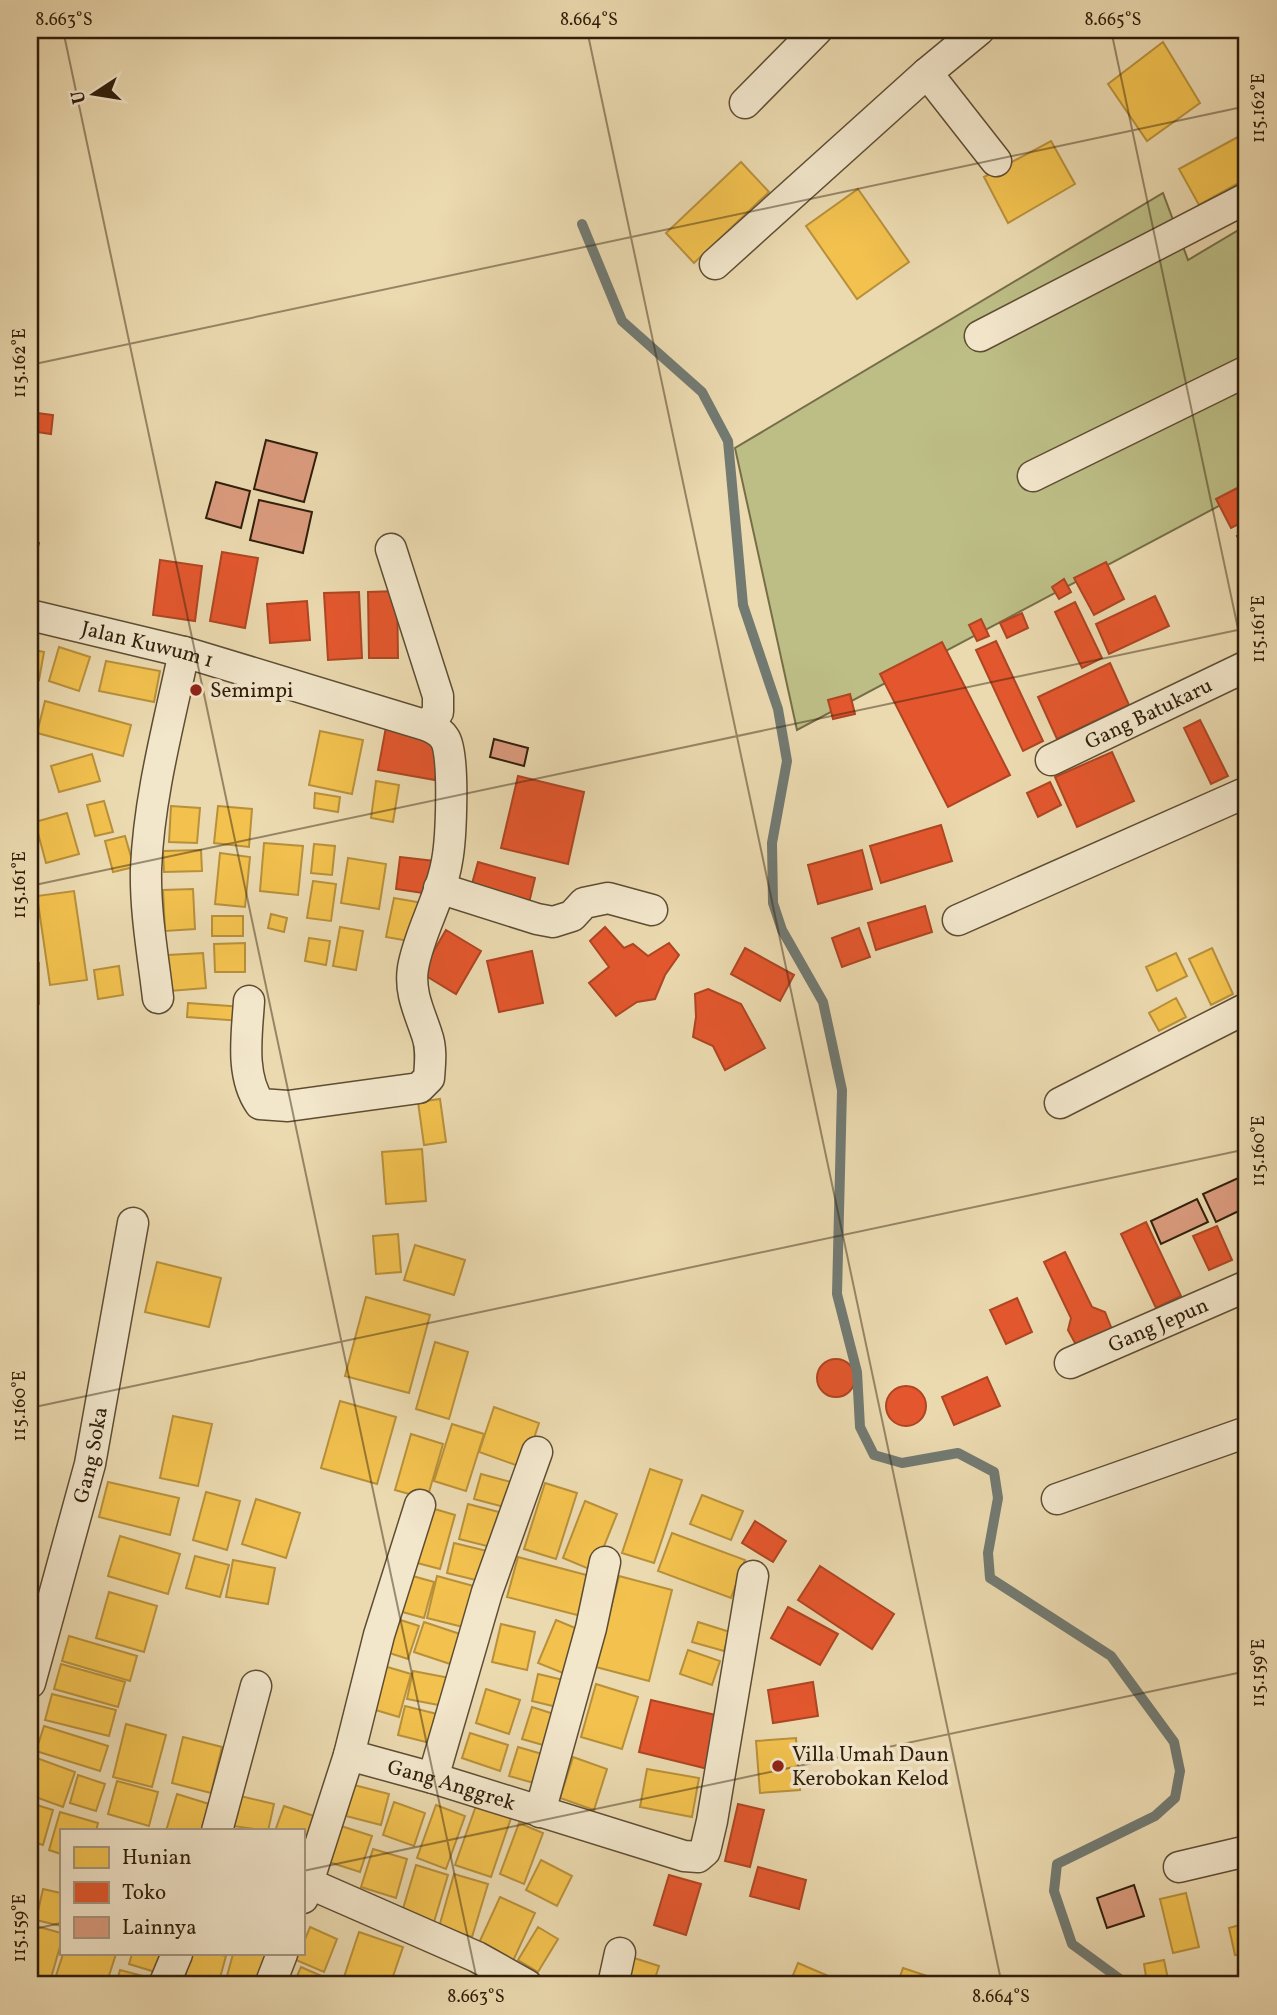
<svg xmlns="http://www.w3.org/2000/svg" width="1277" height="2015" font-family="Vollkorn,serif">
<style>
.green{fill:#bdbe86;stroke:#766e48;stroke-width:2}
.homes{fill:#f2c14e;stroke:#b8903a;stroke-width:2}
.shops{fill:#e4572e;stroke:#ae4623;stroke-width:2}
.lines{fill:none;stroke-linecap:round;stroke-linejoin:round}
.stream{stroke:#727a72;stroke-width:10}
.building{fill:#db9b7e;stroke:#2f1e0a;stroke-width:2}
.street-casing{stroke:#5e4d33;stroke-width:33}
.street{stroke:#f2e6cb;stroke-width:30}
.ticks{fill:none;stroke:#2f1e0a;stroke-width:2;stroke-opacity:0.45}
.poi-dot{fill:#8f2418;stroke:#f2e6cb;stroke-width:2.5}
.labels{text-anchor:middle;stroke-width:7;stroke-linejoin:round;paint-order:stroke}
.street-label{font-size:21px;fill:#2f1e0a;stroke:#f2e6cb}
.poi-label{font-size:21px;fill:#2f1e0a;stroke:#f2e6cb;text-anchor:start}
.neatline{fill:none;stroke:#2f1e0a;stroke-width:2.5}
.ticks-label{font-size:18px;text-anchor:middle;fill:#2f1e0a}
</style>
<rect width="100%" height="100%" fill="#ebd9af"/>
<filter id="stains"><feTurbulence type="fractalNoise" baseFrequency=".00286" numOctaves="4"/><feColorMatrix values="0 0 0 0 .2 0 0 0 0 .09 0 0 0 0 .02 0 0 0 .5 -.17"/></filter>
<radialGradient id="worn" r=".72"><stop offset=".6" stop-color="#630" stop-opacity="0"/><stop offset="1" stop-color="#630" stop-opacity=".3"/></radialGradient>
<path class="green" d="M1163 193 1188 260 1247 225V491L797 730 735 448Z"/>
<path class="homes" d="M1163 42 1200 103 1147 141 1108 84Z
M1247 132V191L1241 194 1237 184 1199 205 1179 169Z
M1051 141 1075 184 1008 223 984 177Z
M741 162 769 192 694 263 666 233Z
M858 189 909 262 857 299 806 226Z
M59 647 90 657 79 691 49 681Z
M30 649 44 652 39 680 30 678Z
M106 661 160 671 154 702 99 691Z
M45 701 131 725 123 756 37 733Z
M320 731 363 740 352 794 309 785Z
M92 754 100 781 59 792 51 766Z
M376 781 399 785 393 822 371 818Z
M315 793 340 797 338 812 314 808Z
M104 801 113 832 95 836 87 805Z
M171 806 200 808 197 843 169 842Z
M218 806 252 809 249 847 214 843Z
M67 813 79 854 46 863 35 822Z
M125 836 134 867 113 872 105 841Z
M264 843 303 846 298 895 260 891Z
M314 844 335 846 332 875 311 873Z
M201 850 202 871 164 872 163 851Z
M220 853 250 857 245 907 215 904Z
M348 858 386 864 379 909 341 903Z
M313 881 336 884 331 921 307 918Z
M193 889 195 929 165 931 163 890Z
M74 891 87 980 50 985 37 896Z
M394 898 423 903 415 942 386 937Z
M271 914 287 918 284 932 268 928Z
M212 916H243V936H212Z
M340 927 363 931 356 970 333 966Z
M309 938 330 941 326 965 305 961Z
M245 943V972H215L214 944Z
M1212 948 1233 994 1211 1005 1189 959Z
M203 953 206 988 170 991 168 955Z
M1176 953 1187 976 1157 991 1146 967Z
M30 963H39V1004H30Z
M119 966 123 995 98 999 94 970Z
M1176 998 1186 1017 1159 1031 1149 1013Z
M188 1003 243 1007 242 1021 187 1017Z
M440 1099 446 1142 424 1145 418 1102Z
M422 1149 426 1201 386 1204 382 1152Z
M398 1234 401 1272 376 1274 373 1236Z
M415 1245 465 1260 454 1295 404 1280Z
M157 1262 221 1278 209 1327 145 1312Z
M366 1297 430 1315 409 1393 345 1376Z
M435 1342 468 1352 449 1419 416 1409Z
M340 1401 396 1417 377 1484 321 1468Z
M494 1407 539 1423 524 1468 479 1452Z
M173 1416 212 1424 198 1486 160 1478Z
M452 1424 484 1434 466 1491 434 1481Z
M411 1434 443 1444 427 1499 395 1490Z
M650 1469 682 1480 654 1563 622 1553Z
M481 1474 515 1483 508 1508 474 1499Z
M108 1482 179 1498 170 1535 99 1517Z
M545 1483 577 1493 556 1559 524 1549Z
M206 1492 240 1501 227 1550 193 1540Z
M702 1495 743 1511 731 1540 690 1524Z
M256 1499 300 1513 286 1558 242 1544Z
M585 1501 617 1514 594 1571 563 1558Z
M468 1504 499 1512 491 1547 459 1539Z
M421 1505 455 1515 440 1569 406 1560Z
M672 1533 745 1560 731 1598 658 1571Z
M120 1536 180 1554 168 1594 108 1576Z
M454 1543 487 1551 480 1581 447 1573Z
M195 1556 229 1565 220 1597 186 1588Z
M518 1557 594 1577 585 1617 507 1597Z
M233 1560 275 1568 268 1604 226 1597Z
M402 1573 434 1582 424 1618 392 1609Z
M437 1576 477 1587 467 1628 427 1618Z
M619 1576 672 1590 649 1681 596 1667Z
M109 1592 157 1606 144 1652 96 1638Z
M388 1616 419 1626 408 1659 377 1649Z
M556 1620 585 1632 568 1675 538 1663Z
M424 1622 460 1634 450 1664 414 1652Z
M698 1622 730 1632 724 1651 692 1642Z
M501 1624 535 1632 527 1670 492 1662Z
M69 1636 137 1656 130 1681 62 1661Z
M688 1650 720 1661 712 1685 680 1674Z
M374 1663 411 1674 399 1717 362 1706Z
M61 1664 125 1682 118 1707 54 1689Z
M413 1671 455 1679 449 1707 407 1699Z
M538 1674 572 1682 565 1709 532 1701Z
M596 1684 638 1697 622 1749 581 1737Z
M486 1689 520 1700 509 1734 476 1723Z
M52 1694 116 1710 109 1736 45 1720Z
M405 1706 441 1715 434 1744 398 1735Z
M532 1707 560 1716 550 1747 522 1739Z
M126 1724 166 1735 152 1787 113 1777Z
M44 1726 108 1746 100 1771 36 1751Z
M470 1733 508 1745 500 1771 462 1758Z
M183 1737 222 1747 211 1793 172 1783Z
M796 1738 800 1790 760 1793 756 1741Z
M518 1747 549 1756 541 1785 509 1776Z
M34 1757 75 1772 63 1807 30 1795V1770Z
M573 1757 607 1769 594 1810 560 1798Z
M647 1769 699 1778 692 1817 640 1807Z
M78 1775 105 1784 96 1811 70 1803Z
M117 1781 158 1792 149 1826 108 1814Z
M354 1785 389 1794 381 1825 346 1816Z
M177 1794 209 1804 201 1831H166Z
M240 1796 274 1804 268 1831 233 1826Z
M478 1800 513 1812 491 1877 455 1865Z
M394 1802 425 1813 414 1846 383 1835Z
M30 1803 53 1810 43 1845 30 1841Z
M436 1805 465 1816 446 1869 417 1858Z
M284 1806 317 1817 303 1861V1831H275Z
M60 1812 98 1823 96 1831H61V1854L49 1850Z
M519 1823 543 1833 524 1884 500 1874Z
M341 1826 372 1836 360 1872 329 1862Z
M373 1849 407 1859 396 1898 361 1887Z
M541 1860 572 1876 557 1906 526 1890Z
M416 1865 448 1875 434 1922 402 1912Z
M454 1874 488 1884 472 1937 439 1927Z
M43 1889 61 1893V1926L36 1920Z
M1186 1893 1199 1947 1173 1953 1160 1899Z
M500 1897 535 1913 513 1961 478 1945Z
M1247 1923V1953L1235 1955 1229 1928Z
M36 1926 61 1933V1943L49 1985 30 1982V1948Z
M310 1927 337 1939 324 1972 296 1960 299 1954H303V1944Z
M538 1927 558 1939 538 1972 518 1960Z
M359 1932 403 1947 390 1985H357L343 1980Z
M63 1954H116L106 1985H53Z
M132 1954H172L165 1975 129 1964Z
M191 1954H217L226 1956 218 1985 185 1977Z
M233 1954H273L261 1985 227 1976Z
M634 1958 659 1966 653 1985H626Z
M1164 1960 1168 1979 1147 1983 1144 1964Z
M798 1963 833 1978 829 1985H789Z
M301 1967 335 1982 333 1985H293Z
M903 1968 954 1985H897Z
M120 1970 154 1979 152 1985H116Z
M1213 1978 1215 1985H1185Z"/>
<path class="shops" d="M30 412 53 415 51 434 30 431Z
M1247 483V520L1231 528 1216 499Z
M1247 531V556L1237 536Z
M30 541 39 543 30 577Z
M222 552 258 558 245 628 210 621Z
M160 560 202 566 195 621 153 615Z
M1106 562 1124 599 1094 615 1074 578Z
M1064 579 1071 592 1059 599 1052 587Z
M397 591 398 658H369L368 592Z
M359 592 362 658 328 660 324 593Z
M1155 596 1169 626 1109 654 1096 624Z
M307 601 310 640 270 643 267 604Z
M1075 602 1102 658 1082 668 1055 612Z
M1022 613 1028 628 1007 638 1000 623Z
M981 619 989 636 977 641 969 625Z
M996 641 1043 741 1023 751 976 650Z
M942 642 1010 775 948 807 880 674Z
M1110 663 1129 705 1057 739 1038 697Z
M850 694 855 714 833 719 828 700Z
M1200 720 1228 776 1211 784 1184 728Z
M1247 726V752L1241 743 1240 734Z
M386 727 443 738 435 780 378 770Z
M1112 752 1134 801 1077 827 1055 777Z
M518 776 584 792 568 864 501 848Z
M1050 782 1061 805 1038 817 1027 793Z
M941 825 952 861 881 883 870 846Z
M862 850 872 889 818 904 808 865Z
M400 857 434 861 430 894 396 889Z
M478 862 535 878 528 907 470 891Z
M925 906 932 932 876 950 868 923Z
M605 927 624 948 633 944 648 956 669 943 679 955 665 975 655 999 637 1002 616 1016 589 983 609 967 590 941Z
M859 928 870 957 842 967 832 938Z
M446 930 481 951 456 994 421 973Z
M745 948 794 975 780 1001 731 974Z
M532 951 543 1003 499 1012 487 961Z
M708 989 741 1004 765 1048 725 1070 713 1046 693 1037 696 1017 695 994Z
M1146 1222 1181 1296 1156 1308 1121 1234Z
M1217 1226 1232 1260 1209 1270 1193 1236Z
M1065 1252 1092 1307 1105 1312 1111 1327 1105 1342 1090 1349 1075 1343 1068 1330 1071 1318 1044 1262Z
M1017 1298 1032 1332 1006 1344 990 1310Z
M817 1378a19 19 0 1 1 38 0a19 19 0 1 1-38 0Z
M987 1377 1000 1406 954 1425 942 1397Z
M886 1406a20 20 0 1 1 40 0a20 20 0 1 1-40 0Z
M755 1521 786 1541 773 1562 742 1543Z
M820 1566 894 1614 872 1649 798 1600Z
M788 1607 838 1634 820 1665 771 1638Z
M813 1682 818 1716 773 1723 768 1690Z
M651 1700 720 1716 708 1769 639 1752Z
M738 1804 764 1810 750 1867 725 1861Z
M758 1867 806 1880 799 1909 750 1896Z
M669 1875 701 1884 686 1935 654 1925Z"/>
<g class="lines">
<path class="stream" d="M582 224 622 321 702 392 728 441 743 605 778 709 787 761 772 843 773 903 782 930 823 1002 842 1090 837 1294 857 1372 860 1427 874 1455 902 1463 958 1453 994 1472 998 1498 988 1553 990 1578 1111 1656 1174 1742 1180 1771 1175 1798 1155 1816 1057 1864 1054 1891 1072 1944 1128 1985"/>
</g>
<path class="building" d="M266 440 317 453 304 502 254 489Z
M216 482 250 491 241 528 206 518Z
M259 500 312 512 303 553 250 540Z
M494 739 528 748 524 766 490 757Z
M1247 1174V1207L1216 1222 1203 1194Z
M1197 1199 1208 1222 1161 1244 1151 1221Z
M1134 1885 1144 1916 1107 1928 1097 1898Z"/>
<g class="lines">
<g class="street-casing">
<g id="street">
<path d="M927 73 996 161"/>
<path d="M745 103 817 30"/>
<path d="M715 264 927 73 979 30"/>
<path d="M980 336 1247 198"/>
<path d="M1033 476 1247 371"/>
<path d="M391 549 438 696V712L428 726"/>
<path id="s1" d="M30 615 184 652 428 726C435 729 441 732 445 739 455 755 451 840 447 861 441 898 419 932 413 968 409 993 420 1013 427 1035 432 1049 430 1064 429 1078L419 1088 288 1106 260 1104C240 1075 247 1034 249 1001"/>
<path id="s2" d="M1051 760 1247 666"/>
<path d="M439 888 537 919 553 922 572 916 584 903 608 898 652 910"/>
<path d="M958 920 1247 792"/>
<path d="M158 998C153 955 145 912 146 869 149 796 169 723 184 652"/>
<path d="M1060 1103 1247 1008"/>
<path id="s3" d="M1070 1363 1247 1286"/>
<path d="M1057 1499 1247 1432"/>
<path id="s4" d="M30 1683 90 1464 133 1223"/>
<path d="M349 1755 379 1635 420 1505"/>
<path d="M433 1778 487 1592 537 1452"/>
<path d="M540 1812 591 1628 605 1562"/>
<path d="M217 1831 256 1686"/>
<path d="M1179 1867 1247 1851"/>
<path d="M308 1883 477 1957 527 1985"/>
<path id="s5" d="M303 1898 349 1755 433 1778 684 1856 698 1857 705 1851 712 1821 753 1576"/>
<path d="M164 1985 177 1954"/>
<path d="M270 1985 282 1954"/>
<path d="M613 1985 620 1953"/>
</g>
</g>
<use href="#street" class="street"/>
</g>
<path class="ticks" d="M63 30 478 1985M587 30 1002 1985M1111 30 1247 671M30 365 1247 106M30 886 1247 628M30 1408 1247 1149M303 1871 1247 1671M30 1930 61 1923"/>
<g class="poi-dot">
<circle cx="196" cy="690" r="7"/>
<circle cx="778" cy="1766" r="7"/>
</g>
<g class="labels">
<g class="street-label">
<text dy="7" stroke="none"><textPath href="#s1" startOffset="121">Jalan Kuwum 1</textPath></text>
<text dy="7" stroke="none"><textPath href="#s2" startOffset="108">Gang Batukaru</textPath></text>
<text dy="7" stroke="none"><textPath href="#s3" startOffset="96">Gang Jepun</textPath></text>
<text dy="7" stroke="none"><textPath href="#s4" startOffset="236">Gang Soka</textPath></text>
<text dy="7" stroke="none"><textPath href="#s5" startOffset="257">Gang Anggrek</textPath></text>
</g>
<g class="poi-label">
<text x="210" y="697">Semimpi</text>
<text x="792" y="1761">Villa Umah Daun<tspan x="792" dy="24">Kerobokan Kelod</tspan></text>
</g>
</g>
<rect width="1277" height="2015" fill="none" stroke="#ebd9af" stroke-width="77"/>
<rect x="60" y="1829" width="245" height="126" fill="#f2e6cb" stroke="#a4967e" stroke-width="2"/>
<rect x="74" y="1847" width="35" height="21" fill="#f2c14e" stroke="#a4967e" stroke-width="2"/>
<text x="122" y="1864" font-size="21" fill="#2f1e0a">Hunian</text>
<rect x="74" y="1882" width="35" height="21" fill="#e4572e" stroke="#a4967e" stroke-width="2"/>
<text x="122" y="1899" font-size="21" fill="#2f1e0a">Toko</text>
<rect x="74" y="1917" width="35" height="21" fill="#db9b7e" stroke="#a4967e" stroke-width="2"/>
<text x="122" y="1934" font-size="21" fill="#2f1e0a">Lainnya</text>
<g transform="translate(94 94) rotate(258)" stroke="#f2e6cb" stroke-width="5" paint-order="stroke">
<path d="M0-5L12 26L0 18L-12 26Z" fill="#2f1e0a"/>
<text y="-10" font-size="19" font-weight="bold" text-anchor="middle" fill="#2f1e0a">U</text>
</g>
<rect x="38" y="38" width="1200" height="1938" class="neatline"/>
<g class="ticks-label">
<text x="64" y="25">8.663°S</text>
<text x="589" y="25">8.664°S</text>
<text x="1113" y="25">8.665°S</text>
<text transform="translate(1258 108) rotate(-90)" y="6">115.162°E</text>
<text transform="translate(19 363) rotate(-90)" y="6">115.162°E</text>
<text transform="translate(1258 629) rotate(-90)" y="6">115.161°E</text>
<text transform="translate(19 885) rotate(-90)" y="6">115.161°E</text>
<text transform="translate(1258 1151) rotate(-90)" y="6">115.160°E</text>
<text transform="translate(19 1406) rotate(-90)" y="6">115.160°E</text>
<text transform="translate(1258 1673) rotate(-90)" y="6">115.159°E</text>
<text transform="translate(19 1928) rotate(-90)" y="6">115.159°E</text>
<text x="476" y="2002">8.663°S</text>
<text x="1001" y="2002">8.664°S</text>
</g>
<rect width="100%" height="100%" filter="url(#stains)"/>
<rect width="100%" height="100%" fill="url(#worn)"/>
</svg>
